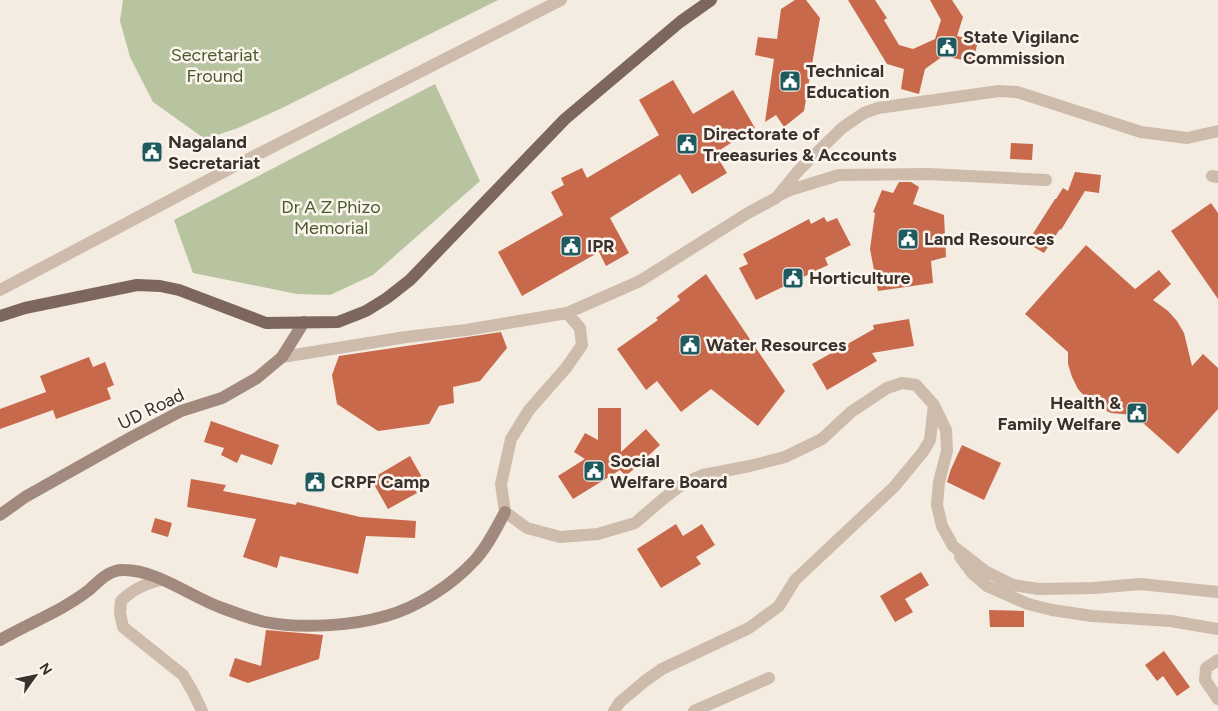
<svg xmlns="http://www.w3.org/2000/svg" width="1218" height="711" font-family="Figtree,sans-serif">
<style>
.green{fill:#b8c4a0}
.building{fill:#c8694b}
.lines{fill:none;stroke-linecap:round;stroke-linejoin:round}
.street{stroke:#cdbbac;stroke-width:12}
.secondary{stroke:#a18a7d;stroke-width:12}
.primary{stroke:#7d675c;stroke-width:12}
.labels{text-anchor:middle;stroke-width:5;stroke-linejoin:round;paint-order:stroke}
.poi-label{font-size:18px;font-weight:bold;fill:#3b302b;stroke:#fbf5ee;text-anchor:start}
.park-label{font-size:18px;fill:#4a5a2e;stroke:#fbf5ee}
.street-label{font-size:18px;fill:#3b302b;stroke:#fbf5ee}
</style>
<rect width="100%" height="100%" fill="#f4ebe1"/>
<path class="green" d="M123 0H498L280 109 238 128 205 139 153 102 130 57 120 21Z
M435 84 480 181 373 275 330 295 297 294 193 273 174 220Z"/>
<path class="building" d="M795 0H806L820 18 804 111 784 127 776 115 765 122 774 59 755 55 758 37 777 39 781 9Z
M848 0H875L887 18 884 20 899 45 913 49 935 39 941 20 930 0H952L963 17 957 36 978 41 973 62 943 56 925 69 919 94 901 89 904 69 887 64Z
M673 80 693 114 733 90 755 128 715 153 727 173 692 194 680 174 610 218 629 253 606 266 599 252 522 296 498 252 563 215 551 192 564 185 561 178 582 168 587 178 659 135 639 100Z
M1011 143 1033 144 1032 160 1010 159Z
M1075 172 1101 175 1099 193 1085 191 1061 230 1060 229 1044 253 1027 243 1055 199H1056L1063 188 1068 191Z
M899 182H911L919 187 913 204 944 215 946 257 931 261 933 283 878 291 870 249 875 213 873 212 882 190 893 193Z
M1211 203 1218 213V299L1171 231Z
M824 217 827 222 837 218 851 245 825 258 828 265 756 300 739 268 748 264 743 254 809 219 811 224Z
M1086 245 1135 289 1159 270 1171 284 1153 300 1168 311 1177 321 1184 333 1192 366 1203 354 1218 368V409L1178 454 1134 415 1111 413 1098 407 1087 399 1078 389 1072 377 1068 364V352L1025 314Z
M706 274 785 391 758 426 711 389 681 412 657 381 646 390 617 349 658 320 656 318 680 300 677 296Z
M909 319 914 346 872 353 877 361 827 390 812 364 874 329 873 325Z
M501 332 507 348 480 381 453 387 454 403 439 406 429 424 378 431 337 404 332 375 339 356Z
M89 357 93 367 105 362 114 385 107 388 111 399 56 419 53 410 0 429V409L46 392 40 376Z
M598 408H621V452L646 429 660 445 626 476 620 470 573 499 558 476 585 459 574 452 585 433 598 440Z
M211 421 279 445 272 465 241 454 237 463 221 455 224 448 204 442Z
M962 445 1001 463 984 500 947 482 951 469Z
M410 456 423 479 412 485 417 493 388 509 371 479Z
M191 479 226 485 223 491 296 505 297 502 360 517 416 521 415 538 366 536 358 574 280 556 277 568 243 557 256 519 187 507Z
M155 518 172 523 168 537 151 532Z
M676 524 683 536 702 524 715 545 696 557 701 564 661 588 637 549Z
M921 572 929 585 905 599 913 612 895 622 880 596Z
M989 610 1024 611V627H990Z
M266 630 323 635 319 659 248 683 229 676 235 658 261 666Z
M1164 651 1190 687 1177 696 1163 676 1157 681 1145 665Z"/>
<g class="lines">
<path class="street" d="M1212 176 1218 177
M780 195 790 190 839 175 928 174 1046 180
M0 290 231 168 561 0
M567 313 580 328 582 345 566 368 529 410 511 439 501 484 505 512 527 528 560 537 598 534 635 523 663 499 684 483 703 475 750 466 785 457 822 439 851 412 887 388 902 383 916 385 934 405 946 430 947 451 939 482 937 505 942 526 953 546 985 571 1013 585 1039 589 1094 588 1140 584 1218 592
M282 357 406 337 466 330 567 313 640 281 748 213 776 198 799 170 842 128 864 113 878 108 999 91 1017 92 1141 132 1187 138 1218 131
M960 557 972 573 987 586 1028 604 1052 610 1092 616 1171 621 1218 629
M161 580C145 584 133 589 121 601L120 613 123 627 183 675 193 692 202 711
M1218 660 1206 668 1205 680 1218 699
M614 711 620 702 645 681 662 669 749 628 779 606 795 580 894 487 923 452 930 440 934 405
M694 711 769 678"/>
<path class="secondary" d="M0 515 25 497 130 438 181 411 222 398 257 378 282 357 304 322
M0 640C29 623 62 611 89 590 99 581 110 569 124 570 157 570 191 597 222 608 236 613 251 619 265 622 300 629 352 626 386 616 418 607 452 585 475 560 487 547 496 529 505 512"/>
<path class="primary" d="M0 316 25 308 137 285 160 286 179 290 266 323 338 322 366 311 387 298 410 280 565 119 680 22 711 0"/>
</g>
<defs>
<g id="civic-square" transform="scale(1.125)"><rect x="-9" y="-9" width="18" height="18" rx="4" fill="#1f5a5e" stroke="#fbf5ee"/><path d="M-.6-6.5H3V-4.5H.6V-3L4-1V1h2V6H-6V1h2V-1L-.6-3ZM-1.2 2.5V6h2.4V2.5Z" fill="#fff"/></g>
</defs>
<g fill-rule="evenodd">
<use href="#civic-square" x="947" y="47"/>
<use href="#civic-square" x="790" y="81"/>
<use href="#civic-square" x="687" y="144"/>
<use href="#civic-square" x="152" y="152"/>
<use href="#civic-square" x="908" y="239"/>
<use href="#civic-square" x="571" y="246"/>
<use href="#civic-square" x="793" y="278"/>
<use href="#civic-square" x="690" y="345"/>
<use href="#civic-square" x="1137" y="413"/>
<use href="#civic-square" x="594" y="471"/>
<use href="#civic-square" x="315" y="482"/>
</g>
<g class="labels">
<g class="poi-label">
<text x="963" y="43">State Vigilanc<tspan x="963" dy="21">Commission</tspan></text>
<text x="806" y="77">Technical<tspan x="806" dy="21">Education</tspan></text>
<text x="703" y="140">Directorate of<tspan x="703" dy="21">Treeasuries &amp; Accounts</tspan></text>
<text x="168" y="148">Nagaland<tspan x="168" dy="21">Secretariat</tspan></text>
<text x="924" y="245">Land Resources</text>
<text x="587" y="252">IPR</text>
<text x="809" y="284">Horticulture</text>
<text x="706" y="351">Water Resources</text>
<text x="1121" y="409" text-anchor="end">Health &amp;<tspan x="1121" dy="21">Family Welfare</tspan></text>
<text x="610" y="467">Social<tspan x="610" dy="21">Welfare Board</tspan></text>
<text x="331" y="488">CRPF Camp</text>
</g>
<g class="park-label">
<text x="215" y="61">Secretariat<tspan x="215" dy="21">Fround</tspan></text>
<text x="331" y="213">Dr A Z Phizo<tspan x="331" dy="21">Memorial</tspan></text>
</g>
<g class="street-label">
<text transform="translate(151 409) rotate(-26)" y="6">UD Road</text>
</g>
</g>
<g transform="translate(35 676) rotate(57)" stroke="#fbf5ee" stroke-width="4" paint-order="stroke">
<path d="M0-4L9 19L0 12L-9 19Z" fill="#3b302b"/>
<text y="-8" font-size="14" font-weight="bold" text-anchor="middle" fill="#3b302b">N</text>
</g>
</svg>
